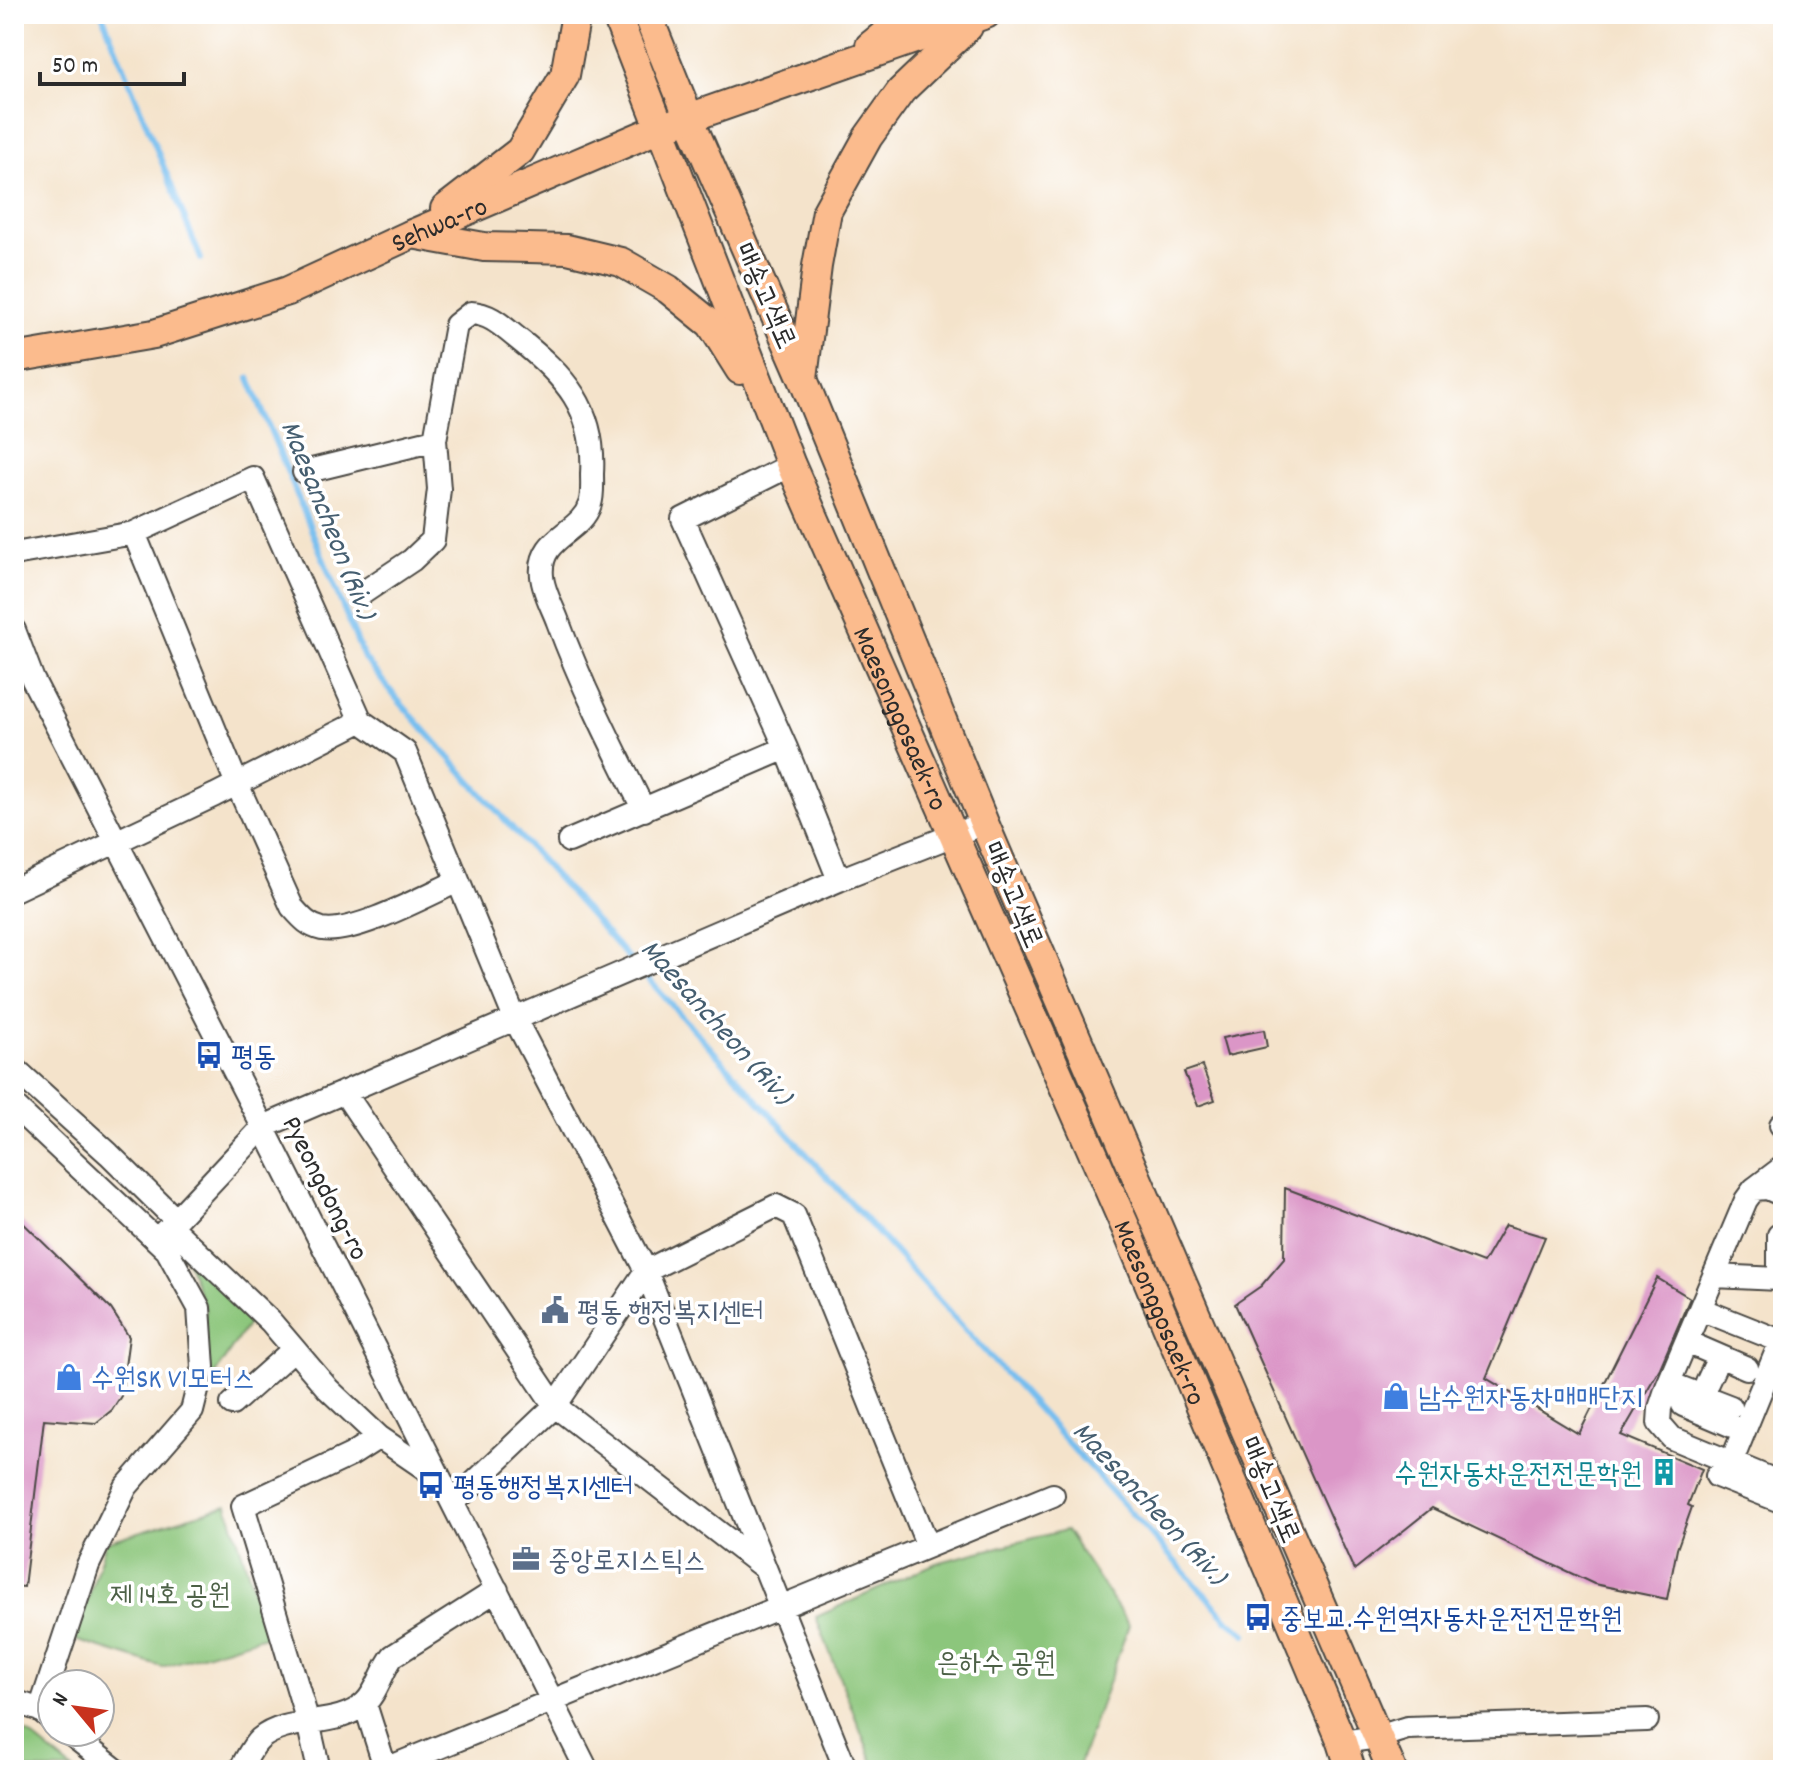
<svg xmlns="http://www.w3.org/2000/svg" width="1797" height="1784" font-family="Dekko,'Poor Story',sans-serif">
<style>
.green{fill:#8cc67b;stroke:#5c7853;stroke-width:2}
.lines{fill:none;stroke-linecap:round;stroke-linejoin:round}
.stream{stroke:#76beef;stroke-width:6}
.building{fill:#db96c7}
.minor-casing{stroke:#494743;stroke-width:26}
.major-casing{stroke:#494743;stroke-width:32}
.minor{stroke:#fff;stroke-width:22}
.major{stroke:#fbbb8d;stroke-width:28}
.labels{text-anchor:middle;stroke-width:7;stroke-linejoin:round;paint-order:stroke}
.street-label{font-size:28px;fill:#2b2b2b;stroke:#fff}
.transit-label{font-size:28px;fill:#164399;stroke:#fff;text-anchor:start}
.service-label{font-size:28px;fill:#4e5e75;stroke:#fff;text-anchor:start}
.shop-label{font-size:28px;fill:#366cbe;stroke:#fff;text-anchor:start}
.culture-label{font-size:28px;fill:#0d838f;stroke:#fff;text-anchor:end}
.park-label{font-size:28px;fill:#4d6147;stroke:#fff}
.water-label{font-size:30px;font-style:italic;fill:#455e70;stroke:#fff}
</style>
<rect width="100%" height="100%" fill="#fff"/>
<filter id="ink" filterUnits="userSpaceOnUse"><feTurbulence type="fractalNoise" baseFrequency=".0125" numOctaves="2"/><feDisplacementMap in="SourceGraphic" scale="16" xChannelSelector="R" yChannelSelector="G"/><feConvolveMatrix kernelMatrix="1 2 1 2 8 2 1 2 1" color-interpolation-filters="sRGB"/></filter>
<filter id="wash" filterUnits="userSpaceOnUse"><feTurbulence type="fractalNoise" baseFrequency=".006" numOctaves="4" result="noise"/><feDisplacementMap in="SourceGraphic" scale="32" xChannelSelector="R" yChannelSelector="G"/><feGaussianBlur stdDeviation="1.8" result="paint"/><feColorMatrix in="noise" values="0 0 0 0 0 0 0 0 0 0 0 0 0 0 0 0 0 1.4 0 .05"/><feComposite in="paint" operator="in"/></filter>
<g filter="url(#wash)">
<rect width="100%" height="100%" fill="#f4e3cb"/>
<path class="green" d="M178 1236 251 1319 204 1390 205 1309Z
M227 1505 268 1635 162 1667 75 1640 106 1542Z
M1066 1530 1129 1625 1077 1770H876L816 1617 936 1563Z
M14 1726 29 1734 73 1770H14Z"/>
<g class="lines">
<path class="stream" d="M102 14 201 259
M249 378 364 658 397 699 632 962
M640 970 1228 1620 1246 1634"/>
</g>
<g id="blocks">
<path class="building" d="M1264 1030 1267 1047 1227 1056 1222 1038Z
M1202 1066 1215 1100 1198 1106 1184 1072Z
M1285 1188 1483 1263 1505 1225 1545 1237 1486 1378 1579 1434 1657 1278 1690 1298 1660 1368 1621 1435 1702 1469 1688 1505 1692 1507 1677 1549 1667 1599 1594 1584 1432 1508 1354 1570 1235 1304 1261 1286 1284 1259Z
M14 1214 111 1309 129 1337 121 1396 112 1410 96 1423 44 1419 24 1587 14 1586Z"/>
</g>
</g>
<g filter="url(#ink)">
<use href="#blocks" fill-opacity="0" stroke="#494743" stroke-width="2"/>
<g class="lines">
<g class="minor-casing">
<path id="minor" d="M435 440 456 325 471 313C491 314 502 326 517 338 565 376 596 409 592 474 592 483 593 496 590 504 581 534 538 536 542 576 543 591 553 608 558 622 582 687 613 748 644 810
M791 465 683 519 786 748 839 880
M304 472 435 440 439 489 433 540 412 560 364 592
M134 533 237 784 292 907C301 917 308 926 322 929 354 935 427 895 458 881
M14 554 134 533 253 478 361 721 215 795 14 890
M14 630 33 680 263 1127 587 1770
M361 721 405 752 515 1019 646 1271 846 1770
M569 841 786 748
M14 1068 109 1154 176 1220
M344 1092 555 1406 762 1566
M14 1106 167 1250 199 1308 203 1367 192 1411 126 1487 88 1565 40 1710
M1781 1125 1783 1127
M1754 1189 1783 1167
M1783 1195 1767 1188 1754 1189 1746 1200 1667 1387 1660 1408 1659 1423 1672 1438 1783 1484
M170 1226 263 1127 839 880 984 823
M159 1237 170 1226 271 1322 328 1389 379 1437 439 1478
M1714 1276 1779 1279V1235H1783
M1700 1309 1783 1342
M1687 1342 1747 1368
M1669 1383 1731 1407
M1707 1383 1714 1368
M232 1404 294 1349
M1683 1405 1744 1431
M1731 1463 1783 1336
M1717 1476 1783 1502
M453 1503 555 1406 646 1271 776 1206 794 1215 928 1546
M14 1701 40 1710 51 1719
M365 1704 386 1770
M68 1732 116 1770
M1342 1742 1378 1737 1407 1728 1647 1720
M386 1769 1053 1495
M240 1770C246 1760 252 1746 260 1739 289 1715 337 1729 365 1703 378 1691 382 1670 393 1656L497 1590
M319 1770 308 1722 243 1506 351 1455 379 1437"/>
</g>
<g class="major-casing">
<g id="major">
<path id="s1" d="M616 14 791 465 1126 1228 1342 1742 1351 1770"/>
<path d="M647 14 689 118 803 379 984 823 1392 1770"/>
<path d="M870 46 910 14"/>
<path d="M445 209 520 151 565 75 576 14"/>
<path d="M412 234 484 247 567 249 621 262 668 289 711 324 740 370"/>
<path id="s2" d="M14 358 154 334 288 291 412 234 660 128 986 14"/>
<path d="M803 378 817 266 827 211 868 137 901 91 968 27"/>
</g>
</g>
<use href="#minor" class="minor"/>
<use href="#major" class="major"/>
</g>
</g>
<defs>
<g id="bus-bare" transform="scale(2.16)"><path d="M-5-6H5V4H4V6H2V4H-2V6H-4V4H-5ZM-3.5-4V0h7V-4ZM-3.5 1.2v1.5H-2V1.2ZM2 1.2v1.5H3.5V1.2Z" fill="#1a4fb4" stroke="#fff" stroke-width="2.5" paint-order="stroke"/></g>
<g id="civic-bare" transform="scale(2.16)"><path d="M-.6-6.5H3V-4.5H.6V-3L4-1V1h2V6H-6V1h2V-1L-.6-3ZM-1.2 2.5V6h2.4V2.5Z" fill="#5c6f8a" stroke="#fff" stroke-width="2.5" paint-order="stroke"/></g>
<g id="shop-bare" transform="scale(2.16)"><path d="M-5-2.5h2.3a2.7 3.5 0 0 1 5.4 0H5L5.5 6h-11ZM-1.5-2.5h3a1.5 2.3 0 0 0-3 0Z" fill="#3f7fe0" stroke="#fff" stroke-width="2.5" paint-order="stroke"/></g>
<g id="building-bare" transform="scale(2.16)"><path d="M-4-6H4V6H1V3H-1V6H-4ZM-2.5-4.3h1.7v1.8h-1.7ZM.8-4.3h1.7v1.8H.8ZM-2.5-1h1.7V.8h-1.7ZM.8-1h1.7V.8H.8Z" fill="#0f9aa8" stroke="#fff" stroke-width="2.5" paint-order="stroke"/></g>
<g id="office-bare" transform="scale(2.16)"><path d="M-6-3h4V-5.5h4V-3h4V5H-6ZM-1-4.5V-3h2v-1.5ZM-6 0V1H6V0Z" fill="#5c6f8a" stroke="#fff" stroke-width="2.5" paint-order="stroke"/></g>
</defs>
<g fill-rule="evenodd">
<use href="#bus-bare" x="209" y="1055"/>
<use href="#civic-bare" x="555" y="1310"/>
<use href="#shop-bare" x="69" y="1377"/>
<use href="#shop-bare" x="1396" y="1396"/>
<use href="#building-bare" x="1664" y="1472"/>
<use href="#bus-bare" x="431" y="1485"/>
<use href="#office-bare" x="526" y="1559"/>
<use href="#bus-bare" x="1258" y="1617"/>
</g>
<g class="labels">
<g class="street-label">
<text dy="10" stroke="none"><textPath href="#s2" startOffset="448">Sehwa-ro</textPath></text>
<text transform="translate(767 295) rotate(66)" y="10">매송고색로</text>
<text dy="10" stroke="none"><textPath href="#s1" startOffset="760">Maesonggosaek-ro</textPath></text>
<text transform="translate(1015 894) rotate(67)" y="10">매송고색로</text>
<text transform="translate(327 1187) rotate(63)" y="10">Pyeongdong-ro</text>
<text dy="10" stroke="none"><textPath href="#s1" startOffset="1408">Maesonggosaek-ro</textPath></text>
<text transform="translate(1272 1489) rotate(67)" y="10">매송고색로</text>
</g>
<g class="transit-label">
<text x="231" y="1065">평동</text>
<text x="453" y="1495">평동행정복지센터</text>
<text x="1280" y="1627">중보교.수원역자동차운전전문학원</text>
</g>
<g class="service-label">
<text x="577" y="1320">평동 행정복지센터</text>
<text x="548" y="1569">중앙로지스틱스</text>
</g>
<g class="shop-label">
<text x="91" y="1387">수원SK V1모터스</text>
<text x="1418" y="1406">남수원자동차매매단지</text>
</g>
<g class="culture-label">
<text x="1642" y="1482">수원자동차운전전문학원</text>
</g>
<g class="park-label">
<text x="170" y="1603">제 14호 공원</text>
<text x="996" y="1671">은하수 공원</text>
</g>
<g class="water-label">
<text transform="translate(330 519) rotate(68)" y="10">Maesancheon (Riv.)</text>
<text transform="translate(718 1021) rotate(48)" y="10">Maesancheon (Riv.)</text>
<text transform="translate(1151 1502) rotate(47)" y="10">Maesancheon (Riv.)</text>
</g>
</g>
<rect width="1797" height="1784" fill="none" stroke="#fff" stroke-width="48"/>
<g transform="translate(76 1708) rotate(299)"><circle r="38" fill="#ffffff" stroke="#aaaaaa" stroke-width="2"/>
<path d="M0-6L14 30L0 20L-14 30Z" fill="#c8321e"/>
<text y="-12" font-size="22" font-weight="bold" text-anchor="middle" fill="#2b2b2b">N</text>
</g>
<path d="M40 72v12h144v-12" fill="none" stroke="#2b2b2b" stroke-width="4"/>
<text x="52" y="72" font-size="24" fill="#2b2b2b" stroke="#ffffff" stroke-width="6" paint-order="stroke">50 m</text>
</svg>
